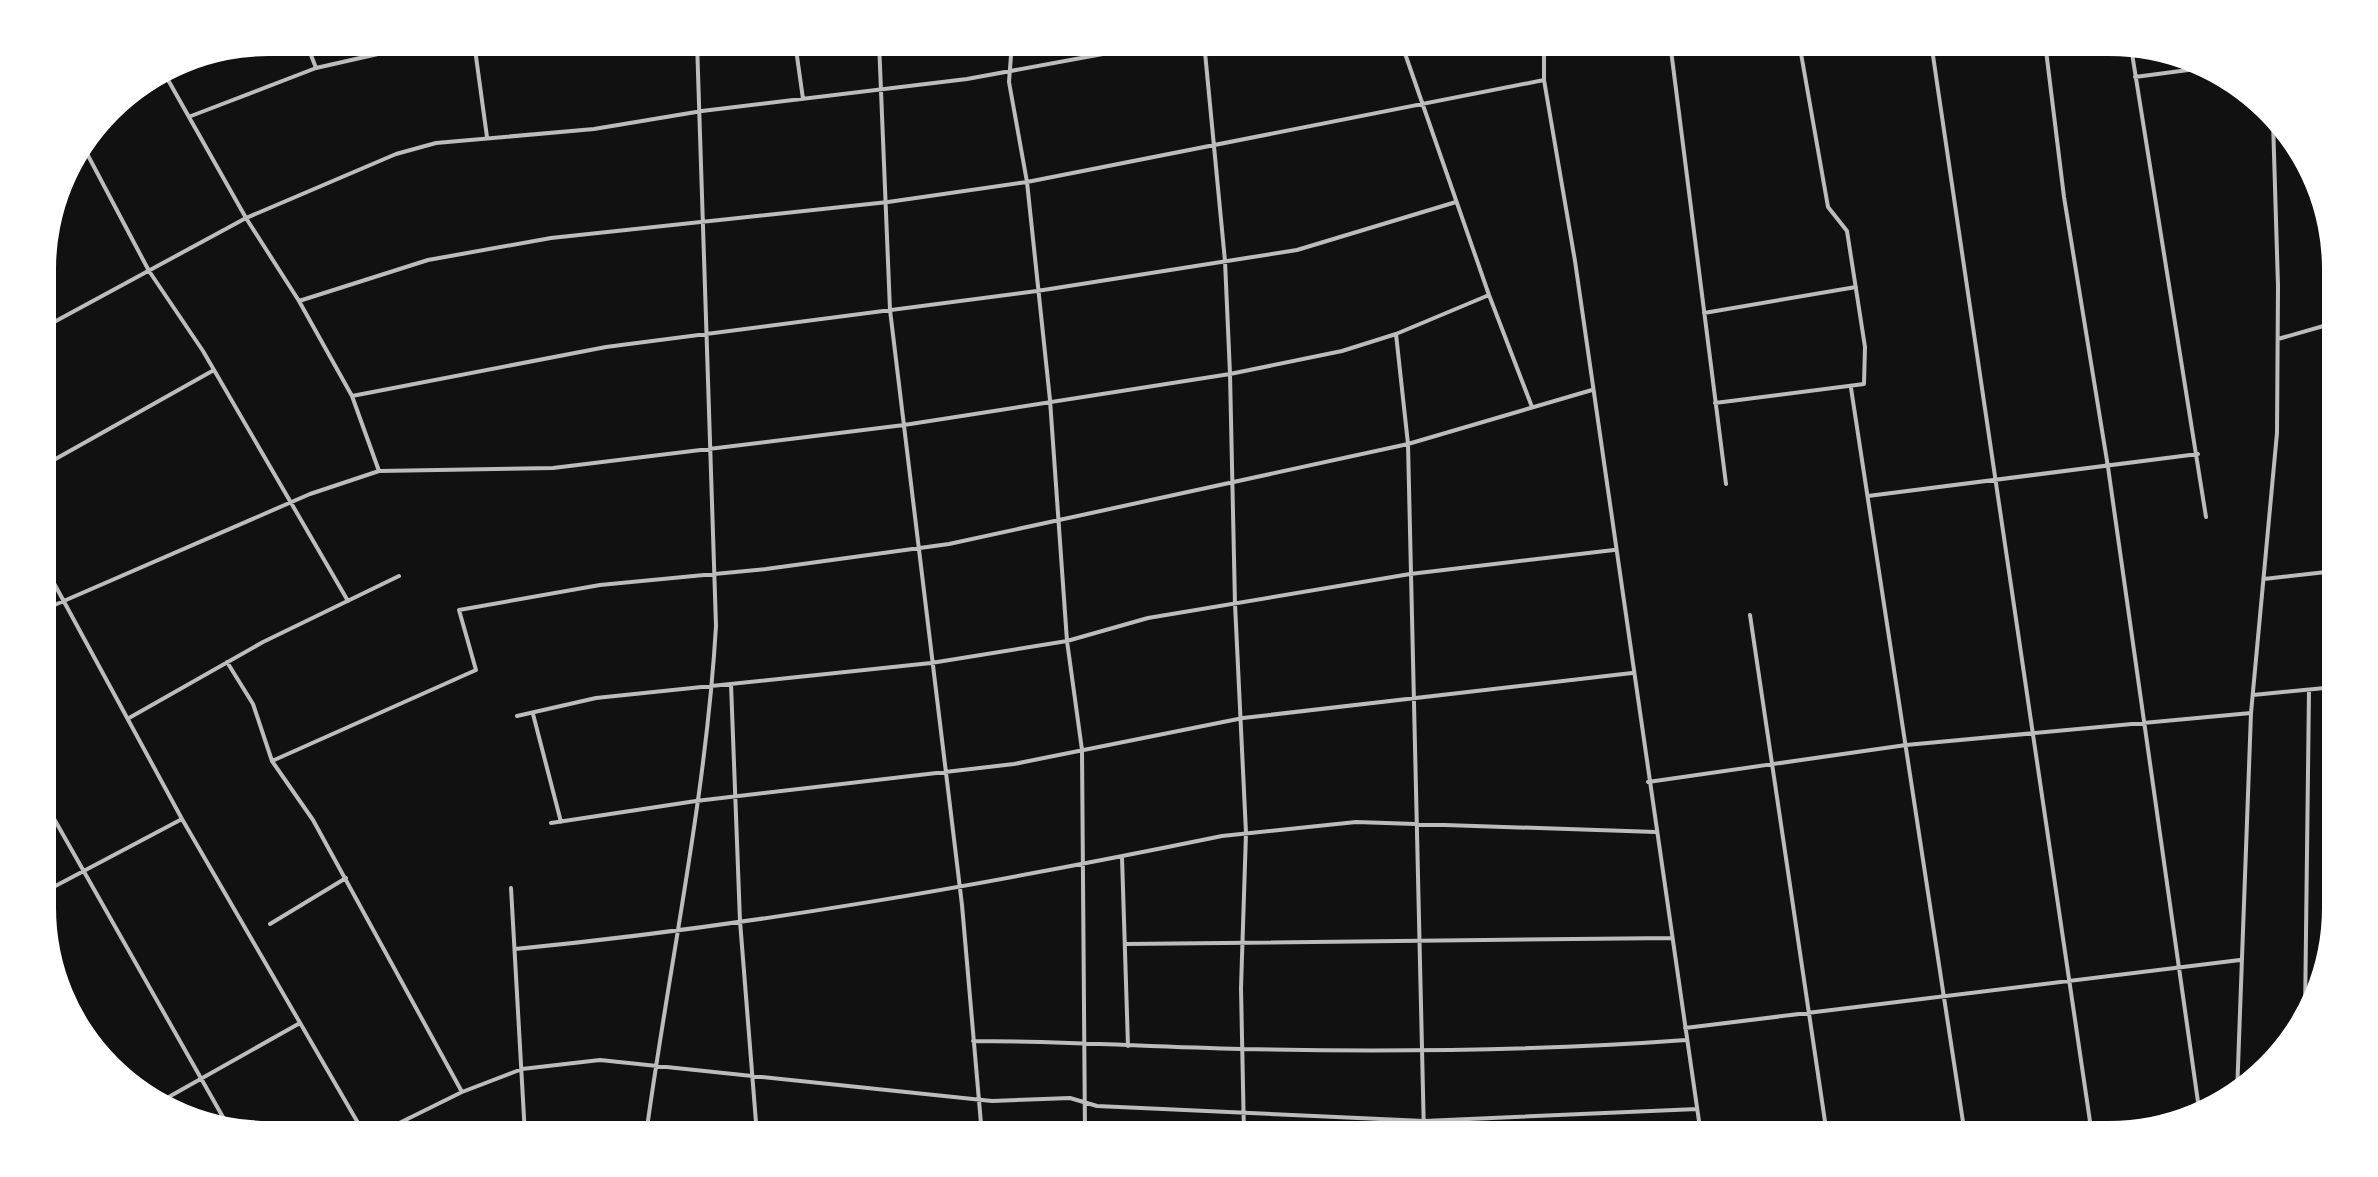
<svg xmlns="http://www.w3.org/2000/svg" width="2378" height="1177" font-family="'Roboto Condensed',sans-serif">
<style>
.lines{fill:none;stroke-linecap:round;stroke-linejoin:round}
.minor{stroke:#bcbcbc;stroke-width:4}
</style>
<rect width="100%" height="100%" fill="#111"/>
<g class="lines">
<path class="minor" d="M306 42 316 68
M474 42 487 137
M795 42 803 99
M879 42 890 310 962 905 982 1135
M1012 42 1009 82 1027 182 1050 400 1067 641 1082 750 1085 1135
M1204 42 1225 261 1230 374 1235 604 1246 833 1241 988 1244 1135
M1401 42 1489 295 1532 407
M1544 42V80L1575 261 1701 1135
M1670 42 1726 484
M1931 42 2092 1135
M2045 42 2064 197 2108 467 2199 1109
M2131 47 2206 517
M163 71 246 218 299 301 352 396 379 471
M2135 77 2211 67
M191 116 316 68 431 42
M83 146 149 271 203 351 348 601
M299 301 428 260 551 238 888 202 1027 182 1544 80
M1704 313 1856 287
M43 328 246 218 396 154 436 143 594 129 702 111 967 79 1168 42
M1396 334 1408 444 1424 1135
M2278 339 2334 323
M1851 388 1965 1135
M352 396 606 347 1037 291 1297 250 1456 202
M1715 403 1864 384 1865 347 1847 231 1828 207 1799 42
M43 466 214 370
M1868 496 2198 454
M43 563 182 819 365 1135
M2264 579 2335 571
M43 610 310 494 379 471 553 468 904 425 1230 374 1342 351 1396 334 1489 295
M1750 615 1827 1135
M227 662 253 704 272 761 313 820 462 1092
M731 684 740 921 757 1135
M2253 695 2335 687
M533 714 561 822
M517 716 596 698 931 663 1067 641 1148 618 1410 574 1614 550
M129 718 263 642 399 576
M272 761 476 670 459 610 600 585 766 569 949 544 1408 444 1592 390
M1648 782 1906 745 2251 713
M44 801 228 1126
M551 823 696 801 1014 764 1243 718 1632 673
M1122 857 1128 1046
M511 888 525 1135
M44 892 182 819
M270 924 346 878
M1125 944 1672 938
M515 949C753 926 988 884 1222 836L1356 822 1656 832
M2305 1016 2309 690
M1685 1028 2240 960
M973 1041C1063 1041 1151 1047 1241 1049 1389 1052 1539 1051 1686 1040
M2237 1094 2251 713 2277 433 2278 286 2273 121
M158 1103 300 1023
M375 1135 462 1092 522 1069 600 1060 992 1101 1070 1098 1097 1106 1424 1121 1697 1109
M646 1135C669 966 706 797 716 626L697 42"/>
</g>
<path d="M0 0H2378V1177H0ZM269 56H2109A213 213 0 0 1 2322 269V908A213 213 0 0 1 2109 1121H269A213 213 0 0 1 56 908V269A213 213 0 0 1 269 56Z" fill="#fff" fill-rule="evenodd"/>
</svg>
